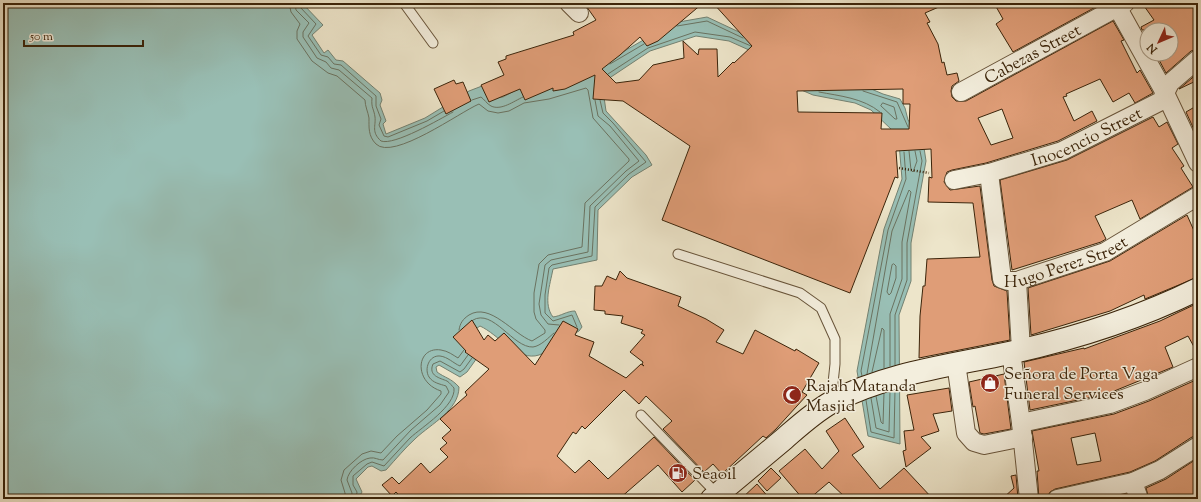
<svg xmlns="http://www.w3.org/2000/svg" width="1201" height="502" font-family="'Sorts Mill Goudy',serif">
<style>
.water{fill:#99bfb5;stroke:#738171}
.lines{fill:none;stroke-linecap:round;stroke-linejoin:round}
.shore{stroke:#6a7260;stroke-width:1}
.building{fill:#df9d77;stroke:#3b240a;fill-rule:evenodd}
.lane-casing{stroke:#68543a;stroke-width:11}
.street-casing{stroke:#68543a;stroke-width:20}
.secondary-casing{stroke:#3b240a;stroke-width:24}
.path{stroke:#3b240a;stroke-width:2.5;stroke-dasharray:1 2;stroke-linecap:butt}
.lane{stroke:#f3eedd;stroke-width:9}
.street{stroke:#f3eedd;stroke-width:18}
.secondary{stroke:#f3eedd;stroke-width:22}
.labels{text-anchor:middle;stroke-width:3;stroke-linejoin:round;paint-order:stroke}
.street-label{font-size:17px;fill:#3b240a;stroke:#f3eedd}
.poi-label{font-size:17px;fill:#3b240a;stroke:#f3eedd;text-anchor:start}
</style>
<rect width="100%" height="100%" fill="#ede5ca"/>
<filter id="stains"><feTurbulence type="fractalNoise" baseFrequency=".005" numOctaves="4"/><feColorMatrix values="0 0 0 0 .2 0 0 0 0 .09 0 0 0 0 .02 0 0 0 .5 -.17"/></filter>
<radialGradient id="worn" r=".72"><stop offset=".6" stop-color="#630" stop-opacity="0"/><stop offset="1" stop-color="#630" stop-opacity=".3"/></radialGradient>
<path class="water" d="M3 3H302L323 25 312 35 324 53 328 50 336 60 343 61 380 93 382 100 380 105 386 121 383 124 386 134 425 118 469 91 482 86 495 98 503 97 520 88 593 69 673 23 707 17 754 39 883 94 900 99 905 108 908 120 923 141 926 161 911 243V281L899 315 900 444 868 436 857 371 884 229 902 179 899 143 892 130 871 110 855 103 813 95 792 86 749 50 729 41 696 36 650 51 602 83 606 111 646 155 652 165 632 177 598 210 597 260 553 269C550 285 543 304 553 317 561 316 567 311 575 311L582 327 579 331C566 337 550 351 539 355 518 362 498 334 480 326L474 330 482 351 467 372 460 377 439 365 436 367 437 372C445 378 451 378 459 387 459 410 431 424 416 438 405 448 396 459 386 470L381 471 372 466 368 467 356 479 362 492 358 499H3Z"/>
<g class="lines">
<path class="shore" d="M289 3 291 12 300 24 297 31V39L312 61 328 73 337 76 365 100C365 106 368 112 369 118 369 127 368 136 376 144 393 161 460 112 479 104L488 111 498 113 509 111 524 103 549 99 586 88 588 90 593 118 629 159V161L585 203 582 247 548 255 539 264 534 293V312L536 319 545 330V333L532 341C513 334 490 302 469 315 463 319 460 323 459 330
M295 3 296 10 309 23 303 32V37L317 58 326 62 331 68 339 70 372 98C371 108 374 109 375 117 376 126 371 132 381 141 394 146 440 119 453 112
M300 3V7L316 24 308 36 321 55 328 57 334 64 341 65 376 96V106L381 119 379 125 384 136 388 137 427 121 444 111
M677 26 707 21 743 38
M610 64 644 44
M608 74 648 48 695 32 730 37 751 46
M863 91 897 102 908 127
M819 92C840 96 863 98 880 112
M472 100 481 97C484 99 487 104 491 106 501 111 514 101 523 97
M883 103 894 107 897 119H895L881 106Z
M909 151 911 170 913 172 917 161 915 151
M894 264 896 266V278L891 293 889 295 887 292 892 265Z
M473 320C493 308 513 348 533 347 541 346 549 337 554 333
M559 325 548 324 541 315 539 304 545 265 551 260 588 252 590 206 626 171 639 161 610 126 598 116 595 100
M577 327 572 315 553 321 545 313V295L549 268 552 265 592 256 595 207 629 174 646 162 613 123 603 113 600 100
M895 365V315L907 280V243L922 161 920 151
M872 372 882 328 884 330V368
M867 374 892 231 909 190 911 192 902 242V279L890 314V366
M862 376 861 371 888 230 906 179 904 152
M876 396 881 422 883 424 884 393
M871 398 876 428 889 432 890 392
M866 400 871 432 894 438 895 390
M345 499V493L341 480 344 470 362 454 371 451 381 453 397 436 427 410 441 394V391C413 382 416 346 441 350 448 351 453 355 458 358L464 350
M351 499 352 493 347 480C348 471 361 459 370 458 375 457 378 460 383 460L411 430 440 405 449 392 446 386C440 384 433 383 429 377 424 369 429 355 440 356 448 357 453 363 460 366L468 355
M356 499 357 492 353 485V476L367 464 372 462 384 466C393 457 401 447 410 438 422 427 456 406 454 388 452 386 450 383 447 381 440 378 428 376 433 364L440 361 460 372 464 369 472 358"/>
</g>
<path class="building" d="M584 3H703L658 41 647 46 640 37 620 55 602 69 616 83 639 80 653 65 684 58 683 41 698 55 699 49H717L718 77 733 62 734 63 752 46 713 3H948L925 13 930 22 927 23 938 44 942 63 944 62 947 75 957 73 959 81 952 86 951 91 952 97 956 101H966L1113 21 1124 40 1121 41 1137 73 1140 70 1153 93 1135 103 1129 93 1113 102 1100 79 1066 94 1067 96 1063 97 1074 121 1092 111 1097 121 1058 141 986 163 952 170 947 172 944 182 950 190 980 186 992 280 994 286 1007 291 1010 340 919 358 920 316 923 286H925L927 259 980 257 973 203 928 202 929 177 932 178 931 149 896 151 898 178 895 177 850 293 662 220 690 146 623 101 593 99 595 75 565 89 553 91V88L525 100 520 89 489 102 481 85 504 75 498 62 506 59V56L574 35 573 32 596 20ZM903 89V104H910L909 129H881L882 113 798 112 797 91ZM1002 109 1013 138 991 145 978 118Z
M994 3H1103L1013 52 996 24 1003 19Z
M1142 3H1198V49L1191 51 1166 73 1157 56 1160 54H1171V30H1142L1141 27 1154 20Z
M1198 73V80L1179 89Z
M454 80 456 84 463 82 471 101 446 114 434 89Z
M1198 105V132L1196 134 1186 112Z
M1153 117 1159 127 1167 122 1178 144 1172 148 1184 166 1181 168 1193 187 1140 219 1132 200 1095 216 1106 239 1101 242 1012 270 1000 180 1067 160Z
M1187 215 1195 233 1198 232V277L1145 299 1144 295 1110 311 1031 335 1028 288 1110 261Z
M620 271 627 278 681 297 678 306 706 319 724 330 716 342 743 354 755 330 795 351 796 349 819 363 802 392 807 395 776 429 766 438 763 436 722 474 713 464 704 472 663 429 672 421 646 396 639 404 624 390 585 429 582 426 576 434 573 432 557 456 575 473 589 460 608 479 654 437 695 480 682 492 658 465 619 499H402L396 492 392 496 382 485 392 477 399 484 421 463 430 473 448 457 440 449 447 443 442 438 451 430 440 419 467 395 465 392 489 369 465 352 466 351 453 337 472 320 484 340 488 335 495 341 504 333 535 365 563 321 578 329 575 335 594 342 589 356 626 378 641 364 644 366 642 364 643 362 630 352 645 335 641 333 643 330 621 323 623 316 605 314V311L594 310 595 286H602L607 276 616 280Z
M1198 303V354L1188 336 1165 347 1173 367 1107 394 1030 410 1024 362 1084 348V349L1160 321Z
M1004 374 1011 429 984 434 980 433 975 406 973 407 969 382Z
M1198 379V436L1192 437 1155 461 1130 472 1055 489 1050 492 1047 499H1039L1037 471H1039L1032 431 1114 414 1149 401ZM1095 433 1101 461 1077 465 1071 438Z
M949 388 952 411 933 414 939 431 921 437 931 448 906 467 903 451 906 450 904 431 914 430 907 395Z
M845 418 864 447 852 455 880 489 904 468 933 499H847L829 482 809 499H803L779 471 805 449 822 469 839 451 826 431Z
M1198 458V499H1149L1146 488 1166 479Z
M771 468 781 478 767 491 758 481Z
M1016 475 1018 499H1002L1014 488 1011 476Z
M757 484 770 499H741Z
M1126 494 1128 499H1105Z"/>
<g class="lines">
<g class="lane-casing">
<path id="lane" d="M404 3 433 43
M678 254 800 293 821 308 835 339V364L831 402
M641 415 717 494"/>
</g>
<g class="street-casing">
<g id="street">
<path d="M569 3 579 13"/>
<path d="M1115 3 1165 93 1198 163"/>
<path id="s1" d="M961 92 1125 3"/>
<path id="s2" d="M989 173 1002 279 1008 281H1017L1105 252 1198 196"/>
<path id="s3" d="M954 180 989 173 1062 151 1161 101 1170 83 1198 59"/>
<path d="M1017 281 1021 350"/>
<path d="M1011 352 1021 423 1029 499"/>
<path d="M956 363 966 433 974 442 984 445 1023 437"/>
<path d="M1021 423 1110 404 1145 391 1198 367"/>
<path d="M1133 482 1139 499"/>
<path d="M1057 499 1133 482 1160 470 1198 446"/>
</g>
</g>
<g class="secondary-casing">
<path id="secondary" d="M712 499C736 479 760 459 784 439 799 426 814 412 832 402 887 373 949 366 1009 353 1073 339 1139 318 1198 289"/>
</g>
<path class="path" d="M899 168 929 173"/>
<use href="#lane" class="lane"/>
<use href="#street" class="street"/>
<use href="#secondary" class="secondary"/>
</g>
<defs>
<g id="shop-disc" transform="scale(1)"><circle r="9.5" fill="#8f2418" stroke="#f3eedd"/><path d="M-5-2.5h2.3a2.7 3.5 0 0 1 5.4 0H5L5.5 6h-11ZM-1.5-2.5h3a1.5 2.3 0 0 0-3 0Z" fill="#fff"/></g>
<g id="mosque-disc" transform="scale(1)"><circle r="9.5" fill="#8f2418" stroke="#f3eedd"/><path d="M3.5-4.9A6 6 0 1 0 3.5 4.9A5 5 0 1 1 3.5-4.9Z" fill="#fff"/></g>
<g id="fuel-disc" transform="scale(1)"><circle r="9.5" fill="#8f2418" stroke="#f3eedd"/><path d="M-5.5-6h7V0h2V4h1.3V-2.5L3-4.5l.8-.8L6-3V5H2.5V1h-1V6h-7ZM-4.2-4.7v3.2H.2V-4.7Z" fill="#fff"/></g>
</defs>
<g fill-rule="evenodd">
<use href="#shop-disc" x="990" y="383"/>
<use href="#mosque-disc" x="792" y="395"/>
<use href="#fuel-disc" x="678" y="473"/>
</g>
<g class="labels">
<g class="street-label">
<text dy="6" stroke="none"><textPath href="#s1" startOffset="81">Cabezas Street</textPath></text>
<text dy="6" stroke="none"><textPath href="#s3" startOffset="140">Inocencio Street</textPath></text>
<text dy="6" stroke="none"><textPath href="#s2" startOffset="174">Hugo Perez Street</textPath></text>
</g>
<g class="poi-label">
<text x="1004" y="379">Señora de Porta Vaga<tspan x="1004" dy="20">Funeral Services</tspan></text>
<text x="806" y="391">Rajah Matanda<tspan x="806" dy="20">Masjid</tspan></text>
<text x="692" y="479">Seaoil</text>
</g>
</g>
<rect width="1201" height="502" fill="none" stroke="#ede5ca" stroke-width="16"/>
<rect x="4" y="4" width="1193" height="494" fill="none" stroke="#3b240a" stroke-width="2"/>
<rect x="8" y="8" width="1185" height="486" fill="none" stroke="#3b240a"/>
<g transform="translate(1159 42) rotate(226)"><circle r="19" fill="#f3eedd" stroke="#a99d89"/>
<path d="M0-3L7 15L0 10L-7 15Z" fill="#8f2418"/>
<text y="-6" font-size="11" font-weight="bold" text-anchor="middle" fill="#3b240a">N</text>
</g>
<path d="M24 40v6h119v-6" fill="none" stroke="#3b240a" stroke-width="2"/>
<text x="30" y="40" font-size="12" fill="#3b240a" stroke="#f3eedd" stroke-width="3" paint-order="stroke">50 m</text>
<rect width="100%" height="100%" filter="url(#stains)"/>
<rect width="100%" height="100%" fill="url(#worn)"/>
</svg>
